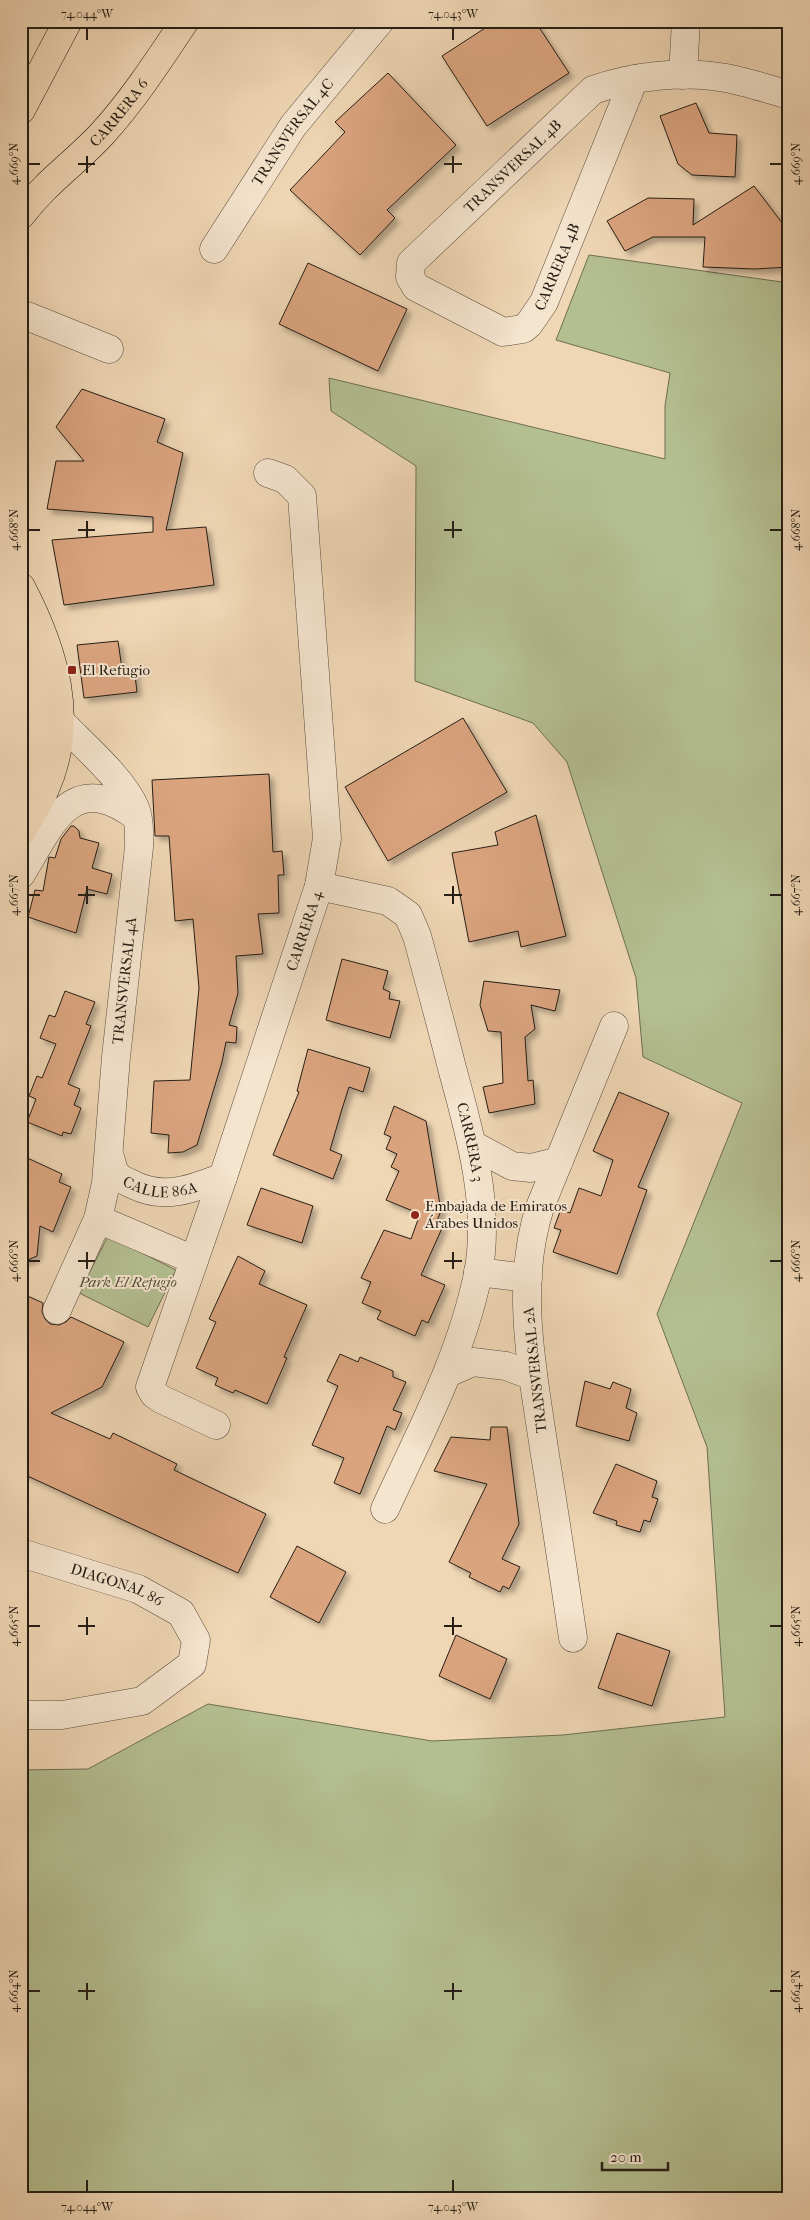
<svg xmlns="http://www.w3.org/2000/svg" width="810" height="2220" font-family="'IM FELL French Canon',serif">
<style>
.green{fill:#b4bf91;stroke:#6d6e53}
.building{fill:#daa47f;stroke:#261e15;filter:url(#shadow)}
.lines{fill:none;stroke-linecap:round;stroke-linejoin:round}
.minor-casing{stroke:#584c3d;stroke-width:29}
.major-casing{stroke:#261e15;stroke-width:29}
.minor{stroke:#f5e4ce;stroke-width:28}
.major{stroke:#efd6b4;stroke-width:28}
.ticks{fill:none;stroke:#261e15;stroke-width:2}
.poi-dot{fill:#8f2418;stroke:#f5e4ce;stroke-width:2}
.labels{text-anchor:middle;stroke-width:4;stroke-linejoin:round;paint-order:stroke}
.street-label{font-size:15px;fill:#261e15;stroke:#f5e4ce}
.poi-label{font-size:15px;fill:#261e15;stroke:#f5e4ce;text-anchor:start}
.park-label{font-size:15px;font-style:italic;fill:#514e3a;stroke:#f5e4ce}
.neatline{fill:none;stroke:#261e15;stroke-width:2}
.ticks-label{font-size:12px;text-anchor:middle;fill:#261e15}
</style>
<defs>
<filter id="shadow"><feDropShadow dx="4.5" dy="4.5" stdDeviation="2.5" flood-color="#0004"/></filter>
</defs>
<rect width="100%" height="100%" fill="#efd6b4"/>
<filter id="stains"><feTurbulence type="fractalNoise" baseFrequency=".004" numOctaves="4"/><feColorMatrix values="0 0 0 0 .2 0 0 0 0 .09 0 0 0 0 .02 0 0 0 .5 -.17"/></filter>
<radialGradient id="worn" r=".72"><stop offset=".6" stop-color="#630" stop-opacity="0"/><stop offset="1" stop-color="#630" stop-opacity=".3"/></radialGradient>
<path class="green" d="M589 255 789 283V2199H21V1770L88 1769 208 1704 432 1741 563 1735 725 1717 707 1447 657 1314 742 1103 643 1057 636 978 567 762 533 723 415 681 416 466 331 411 329 378 665 459V406L670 373 556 340Z
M108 1236 176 1270 148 1327 79 1293Z"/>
<path class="building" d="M496 21H535L569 73 487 126 442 56Z
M388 73 456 145 387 210 395 218 360 255 290 190 345 132 335 122Z
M696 103 709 133 737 135 735 177 692 175 678 164 660 116Z
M754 186 789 232V267L755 269 703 267 705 237H653L625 251 607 221 648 198 694 199 693 225Z
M308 263 407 309 378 371 279 324Z
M82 389 165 419 157 442 183 453 166 530 206 527 214 585 64 605 52 540 153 532V517L47 509 56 461H84L56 427Z
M118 641 122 669 134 667 137 692 84 698 77 645Z
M463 718 507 792 388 861 345 787Z
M269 774 273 852 282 851 284 875H278L279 913 258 914 263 954 236 956 238 993 229 1025 237 1027 236 1043 226 1042 222 1062 197 1145 183 1152 168 1153 169 1135 151 1133 154 1081 190 1080 199 988 193 919 175 921 169 836H155L152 780Z
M536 815 566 936 521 947 518 931 469 942 452 853 498 845 495 832Z
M71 826H74L79 831 80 838 99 843 92 868 112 874 107 894 87 889 76 933 28 917 35 890 43 891 49 857 55 858 61 839Z
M342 959 388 971 383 989 390 992 389 999 400 1001 390 1038 326 1020Z
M484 981 560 990 555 1011 531 1005 535 1029 525 1037 528 1081 533 1080 535 1104 489 1113 483 1087 503 1083 501 1032 488 1031 480 1005Z
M65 991 95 1002 86 1024 91 1026 68 1084 80 1089 74 1105 81 1108 71 1134 63 1132 62 1136 27 1122 36 1099 29 1096 37 1076 42 1078 56 1044 40 1038 49 1015 55 1017Z
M308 1049 370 1068 363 1092 349 1087 342 1109 330 1150 342 1155 333 1179 273 1155 299 1092 297 1091Z
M619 1092 669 1113 638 1187 647 1190 617 1274 553 1252 561 1230 554 1228 561 1209 570 1213 579 1188 601 1196 613 1160 593 1151Z
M394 1106 426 1121 441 1211 436 1223 443 1226 421 1275 445 1285 428 1323 422 1320 415 1336 377 1319 381 1311 362 1303 371 1282 361 1278 384 1230 411 1239 420 1214 386 1200 399 1171 391 1167 397 1154 386 1149 391 1137 384 1134Z
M21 1155 62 1174 59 1182 71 1187 53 1232 40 1226 37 1256 21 1263Z
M261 1188 313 1206 302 1243 247 1225Z
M238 1256 265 1271 259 1284 307 1305 284 1357 287 1358 267 1404 235 1390 233 1393 215 1385 218 1378 196 1368 216 1322 209 1319Z
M21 1293 43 1303 42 1312 45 1319 50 1324 59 1325 66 1322 71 1317 124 1342 102 1387 51 1413 110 1439 113 1433 177 1464 174 1470 266 1514 238 1573 21 1473Z
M340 1354 358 1362 360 1357 393 1371V1377L406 1382 393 1410 402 1413 395 1430 387 1426 360 1494 334 1483 344 1458 312 1445 338 1386 327 1381Z
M585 1381 610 1389 613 1382 631 1389 626 1408 637 1413 629 1441 576 1426Z
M491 1427H507L519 1524 502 1559 520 1567 509 1589 503 1586 500 1592 469 1577 471 1573 449 1562 487 1484 434 1471 451 1437 490 1440Z
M616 1464 657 1481 652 1497 658 1499 650 1522 644 1520 640 1532 616 1525 617 1521 593 1513Z
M297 1546 346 1572 319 1623 270 1597Z
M617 1633 670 1651 652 1706 598 1688Z
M456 1635 507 1659 490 1699 439 1676Z"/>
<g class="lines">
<g class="minor-casing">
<g id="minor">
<path d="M683 75 686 21"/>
<path id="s1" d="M634 79 544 302 529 324 523 329 503 332 416 287 410 277 411 263 593 90C633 76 684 70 726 78 747 82 768 89 789 95"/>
<path id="s2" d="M214 249 293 126 380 21"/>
<path d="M21 316H27L109 349"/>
<path d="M21 874C52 824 71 768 137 817"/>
<path id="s3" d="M319 886 388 901 408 915 417 936C429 980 441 1024 452 1068 470 1133 491 1207 478 1274 461 1357 420 1433 385 1509"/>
<path d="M473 1145 512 1166 531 1168 559 1161"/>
<path id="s4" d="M110 1157C112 1163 113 1171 117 1175 121 1180 128 1182 134 1185 164 1200 193 1189 223 1177"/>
<path d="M98 1219 194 1260"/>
<path d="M478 1272 528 1278"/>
<path id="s5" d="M57 1310 98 1219 106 1183 116 1057 139 847C139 835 140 820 135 808 123 779 83 745 61 722"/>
<path d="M448 1373 473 1362 506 1366 533 1376"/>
<path id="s6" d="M216 1425 161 1399 154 1394 150 1387 223 1177 319 886 327 838 302 496 285 479 268 473"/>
<path id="s7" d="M21 1553 138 1589 181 1613 196 1640 192 1664 142 1701 62 1715H21"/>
<path d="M573 1638C564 1577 555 1516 545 1455 533 1373 514 1287 540 1207L614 1026"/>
</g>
</g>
<g class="major-casing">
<g id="major">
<path d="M21 110 68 21"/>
<path id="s8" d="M21 215C46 182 75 163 102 134 133 100 159 60 185 21"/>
<path d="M21 587C54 650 76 720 45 789 39 804 29 818 21 832"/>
<path d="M21 631C41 696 50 725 21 790"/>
</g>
</g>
<use href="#minor" class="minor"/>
<use href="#major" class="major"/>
</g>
<path class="ticks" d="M87 28V40M453 28V40M87 156V173M453 156V173M28 164H40M78 164H95M444 164H462M770 164H782M87 521V538M453 521V538M28 530H40M78 530H95M444 530H462M770 530H782M87 886V904M453 886V904M28 895H40M78 895H95M444 895H462M770 895H782M87 1252V1269M453 1252V1269M28 1261H40M78 1261H95M444 1261H462M770 1261H782M87 1617V1635M453 1617V1635M28 1626H40M78 1626H95M444 1626H462M770 1626H782M87 1983V2000M453 1983V2000M28 1991H40M78 1991H95M444 1991H462M770 1991H782M87 2180V2192M453 2180V2192"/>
<g class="poi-dot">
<rect x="67" y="665" width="10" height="10" rx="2.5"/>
<circle cx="415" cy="1215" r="5"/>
</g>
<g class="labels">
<g class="street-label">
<text dy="5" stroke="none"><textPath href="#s8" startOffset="142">CARRERA 6</textPath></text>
<text dy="5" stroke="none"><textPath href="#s2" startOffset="141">TRANSVERSAL 4C</textPath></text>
<text dy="5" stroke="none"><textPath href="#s1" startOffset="559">TRANSVERSAL 4B</textPath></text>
<text transform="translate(557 267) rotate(-67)" y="5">CARRERA 4B</text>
<text dy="5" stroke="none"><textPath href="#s6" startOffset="559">CARRERA 4</textPath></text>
<text dy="5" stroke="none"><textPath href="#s5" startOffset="340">TRANSVERSAL 4A</textPath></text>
<text dy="5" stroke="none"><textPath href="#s3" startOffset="331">CARRERA 3</textPath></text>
<text dy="5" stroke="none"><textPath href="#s4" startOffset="66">CALLE 86A</textPath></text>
<text transform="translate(535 1370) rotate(-96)" y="5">TRANSVERSAL 2A</text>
<text dy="5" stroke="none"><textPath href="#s7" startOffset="101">DIAGONAL 86</textPath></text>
</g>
<g class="poi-label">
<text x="82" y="675">El Refugio</text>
<text x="425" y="1211">Embajada de Emiratos<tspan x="425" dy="17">Árabes Unidos</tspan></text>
</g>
<g class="park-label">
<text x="128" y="1287">Park El Refugio</text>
</g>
</g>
<rect width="810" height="2220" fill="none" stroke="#efd6b4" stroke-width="55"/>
<path d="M602 2162v8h66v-8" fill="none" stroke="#261e15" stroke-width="2.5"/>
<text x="610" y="2162" font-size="15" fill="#261e15" stroke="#f5e4ce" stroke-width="4" paint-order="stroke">20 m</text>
<rect x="28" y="28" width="754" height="2164" class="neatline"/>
<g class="ticks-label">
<text x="87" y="18">74.044°W</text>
<text x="453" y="18">74.043°W</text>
<text transform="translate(14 164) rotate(-90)" y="4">4.669°N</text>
<text transform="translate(796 164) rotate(-90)" y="4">4.669°N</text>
<text transform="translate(14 530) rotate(-90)" y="4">4.668°N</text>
<text transform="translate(796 530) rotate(-90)" y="4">4.668°N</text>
<text transform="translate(14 895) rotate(-90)" y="4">4.667°N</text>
<text transform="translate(796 895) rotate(-90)" y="4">4.667°N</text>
<text transform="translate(14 1261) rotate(-90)" y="4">4.666°N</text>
<text transform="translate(796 1261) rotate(-90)" y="4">4.666°N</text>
<text transform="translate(14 1626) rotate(-90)" y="4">4.665°N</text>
<text transform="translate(796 1626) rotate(-90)" y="4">4.665°N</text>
<text transform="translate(14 1991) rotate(-90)" y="4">4.664°N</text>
<text transform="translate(796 1991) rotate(-90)" y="4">4.664°N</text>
<text x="87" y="2211">74.044°W</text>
<text x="453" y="2211">74.043°W</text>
</g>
<rect width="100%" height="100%" filter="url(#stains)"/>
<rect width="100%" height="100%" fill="url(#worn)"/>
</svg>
